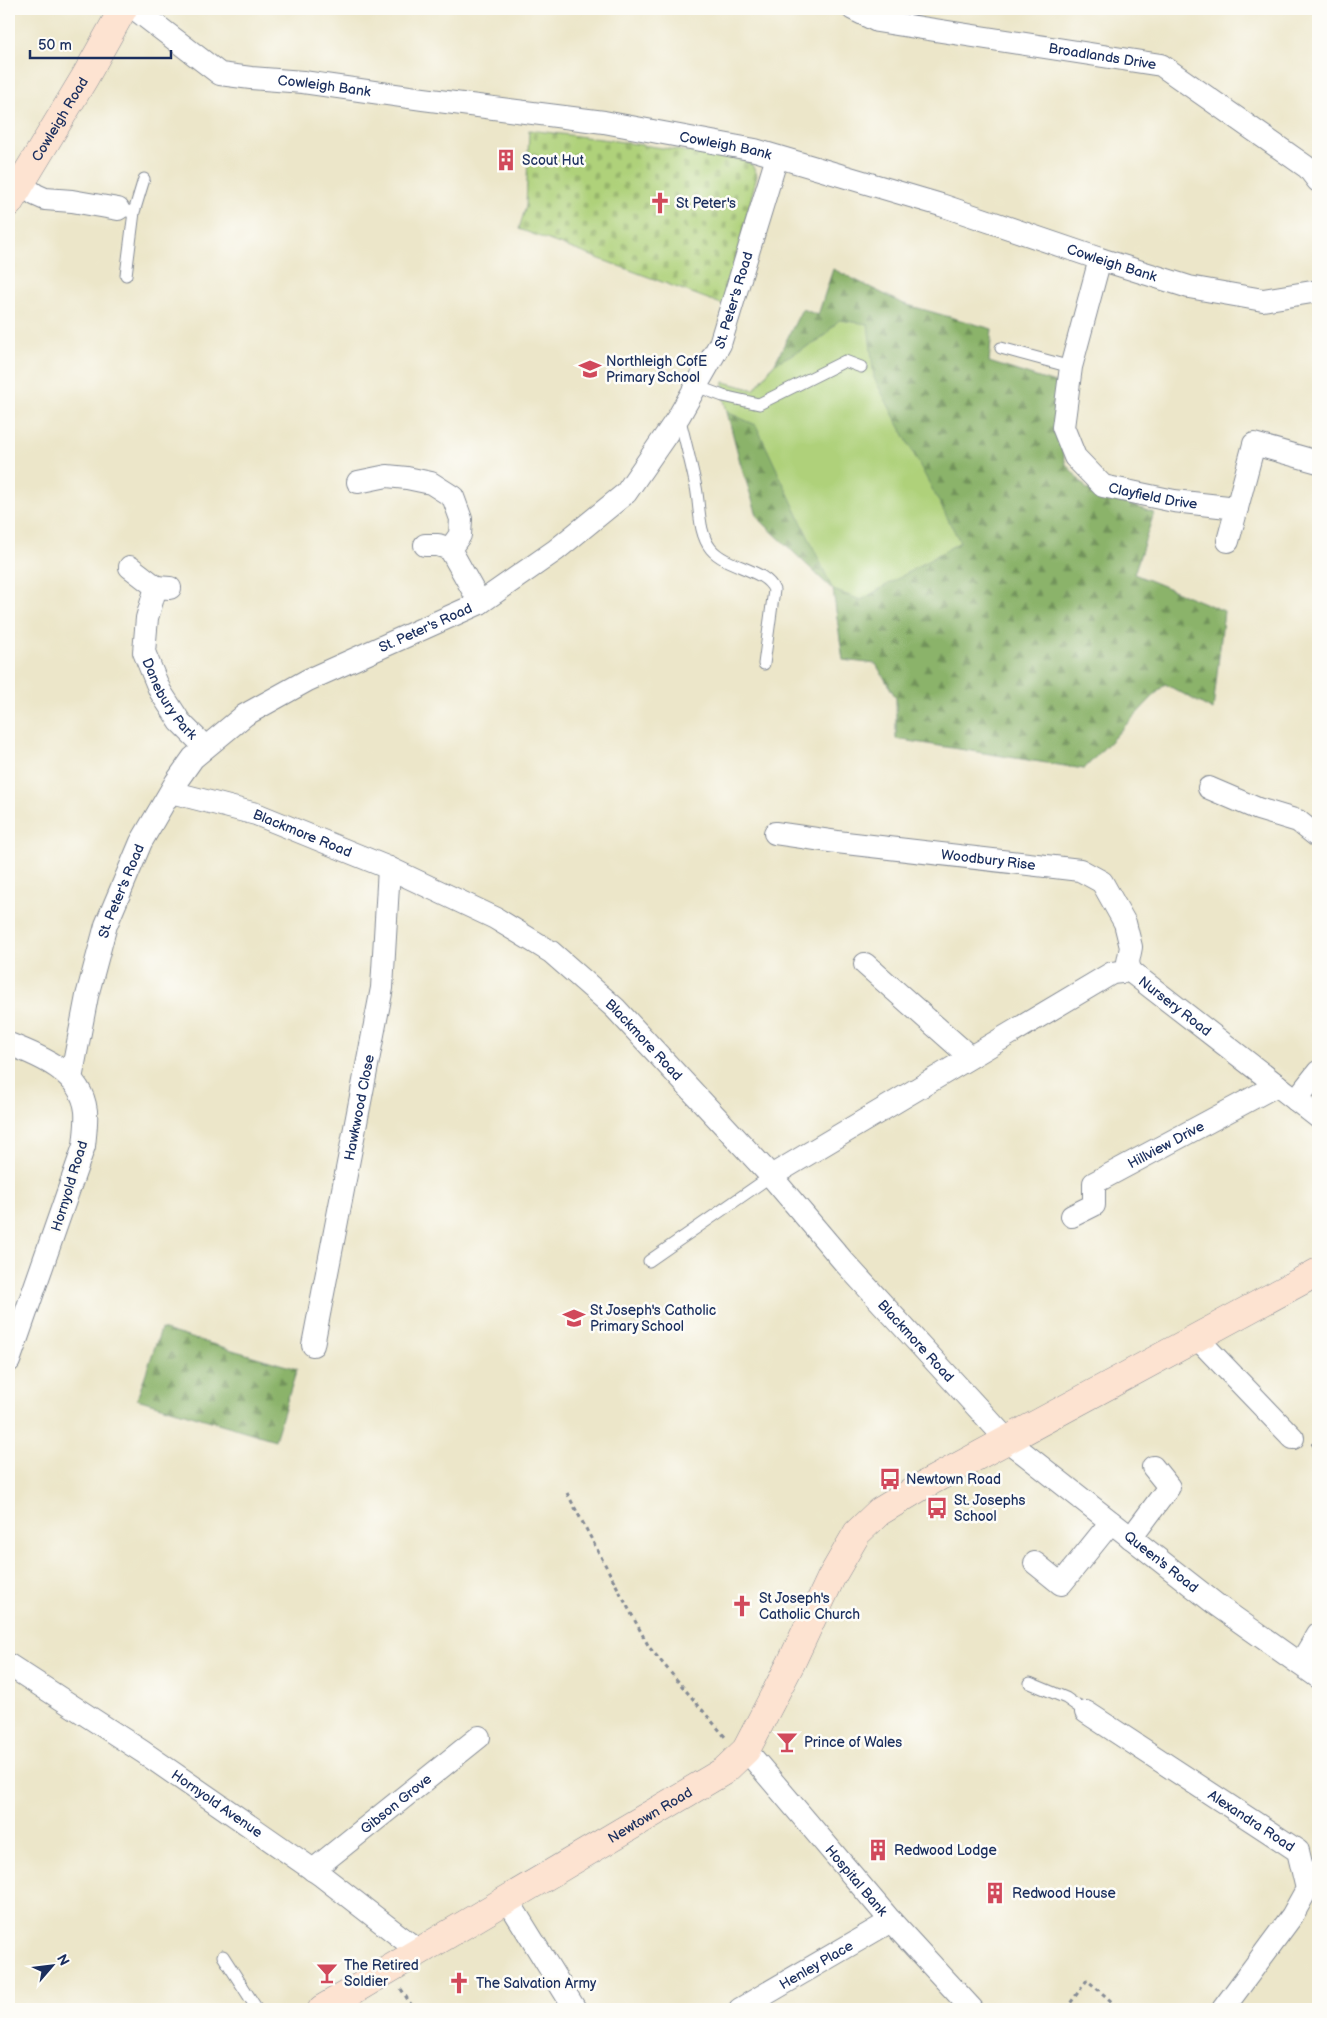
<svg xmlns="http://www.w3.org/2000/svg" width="1327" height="2018" font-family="'Balsamiq Sans',sans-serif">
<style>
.forest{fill:url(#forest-firs);stroke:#537164}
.cemetery{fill:url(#cemetery-stones);stroke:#65806c}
.pitch{fill:#afd17a;stroke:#65806c}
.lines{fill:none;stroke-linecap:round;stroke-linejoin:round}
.service-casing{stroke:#848a94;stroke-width:13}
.minor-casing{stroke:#848a94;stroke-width:24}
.secondary-casing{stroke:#848a94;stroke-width:29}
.path{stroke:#848a94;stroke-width:3;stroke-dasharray:4 4;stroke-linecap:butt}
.service{stroke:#fff;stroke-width:11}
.minor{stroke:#fff;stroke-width:22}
.secondary{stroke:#fde3d1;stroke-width:28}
.labels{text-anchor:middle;stroke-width:5;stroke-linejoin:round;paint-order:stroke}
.street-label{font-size:14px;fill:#1b2f5e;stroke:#fdfcf7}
.poi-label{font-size:14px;fill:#1b2f5e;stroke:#fdfcf7;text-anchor:start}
</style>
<defs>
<pattern id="forest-firs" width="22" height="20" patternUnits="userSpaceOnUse" patternTransform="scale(1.25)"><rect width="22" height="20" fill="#8bb36a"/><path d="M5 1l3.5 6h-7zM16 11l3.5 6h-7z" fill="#71925a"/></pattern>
<pattern id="cemetery-stones" width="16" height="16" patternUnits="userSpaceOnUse" patternTransform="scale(1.25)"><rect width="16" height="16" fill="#afd17a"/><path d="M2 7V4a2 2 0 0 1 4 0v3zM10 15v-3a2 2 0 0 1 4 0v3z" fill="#96b46c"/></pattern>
</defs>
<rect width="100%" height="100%" fill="#fdfcf7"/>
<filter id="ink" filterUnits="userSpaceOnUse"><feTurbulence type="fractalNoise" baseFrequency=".02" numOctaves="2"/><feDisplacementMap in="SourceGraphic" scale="10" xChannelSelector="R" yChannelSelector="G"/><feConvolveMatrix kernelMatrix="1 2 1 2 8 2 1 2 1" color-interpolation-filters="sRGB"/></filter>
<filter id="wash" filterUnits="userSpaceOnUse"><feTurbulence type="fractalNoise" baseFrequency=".0096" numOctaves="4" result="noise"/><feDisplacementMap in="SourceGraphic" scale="20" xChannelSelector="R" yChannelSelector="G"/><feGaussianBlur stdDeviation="1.12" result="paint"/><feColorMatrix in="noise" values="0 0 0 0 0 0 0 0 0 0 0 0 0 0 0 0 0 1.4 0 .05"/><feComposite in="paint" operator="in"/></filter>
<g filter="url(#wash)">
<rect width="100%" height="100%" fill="#ece6c9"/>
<path class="forest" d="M833 269 904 304 992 329 989 362 1058 384V435L1066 464 1087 489 1154 513 1134 574 1224 611 1213 710 1165 684 1084 769 896 739V698L876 664 843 660 833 590 758 518 740 462 727 412 724 382 754 390 775 363 802 309 818 315Z
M161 1329 297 1369 275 1440 137 1399Z"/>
<path class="cemetery" d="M529 130 609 140 743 160 752 165 757 175 724 305 519 229 526 206Z"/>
<path class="pitch" d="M839 320 868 324 874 378 960 542 861 600 833 590 756 425 727 412 723 396 724 382 754 390 775 363 819 341Z"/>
</g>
<g filter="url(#ink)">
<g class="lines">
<g class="service-casing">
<path id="service" d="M127 211 134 212 144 179
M126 275 134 212
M1001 348 1071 367
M696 386 723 396 759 404 845 361 861 367
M679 416C685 440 691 463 696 487 700 507 698 533 711 549 727 568 766 569 774 590L764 664
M649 1261 771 1176
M1030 1683 1066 1698 1086 1712
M223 1956 257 2009"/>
</g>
<g class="minor-casing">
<g id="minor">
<path id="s1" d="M135 9 220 74 251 78 303 82 423 99 604 122 755 150 941 205 1100 259 1189 287 1263 300 1318 291"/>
<path id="s2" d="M853 9 877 21 1161 65 1308 168 1318 181"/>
<path d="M20 184 36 195 45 199 72 201 118 209"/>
<path id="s3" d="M1100 259 1071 367 1063 427 1075 457 1103 486 1174 501 1237 508 1228 541"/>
<path d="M358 482 387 476 407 478 431 483 453 497 461 519 460 535 450 549"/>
<path d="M1237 508 1254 444 1318 462"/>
<path d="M425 545H438L450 549 480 603"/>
<path d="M130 567 156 587"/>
<path id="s4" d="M170 588 156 587 147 618 144 652 160 691 180 722 205 747"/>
<path d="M1209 788 1258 809 1298 821 1318 837"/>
<path id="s5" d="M171 792 256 814 389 868 495 918 551 952 615 1008 771 1176 844 1262 1008 1441 1218 1606 1318 1677"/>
<path id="s6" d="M775 833 837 842 1080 870 1102 882 1125 923 1131 947 1128 962 1130 971"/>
<path d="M865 964 970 1057"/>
<path d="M9 1044C40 1056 82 1073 86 1111 87 1122 85 1135 84 1146L9 1361"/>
<path id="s7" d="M71 1079 87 996 106 925 141 842 176 782 193 758 245 715 308 680 480 603 556 550 626 493 679 416 720 344 777 157"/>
<path d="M1296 1100 1318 1072"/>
<path id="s8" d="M771 1176 1112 973 1130 971 1318 1117"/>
<path id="s9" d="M1072 1216 1094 1205V1183L1277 1085"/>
<path d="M1196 1337 1293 1438"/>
<path id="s10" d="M313 1345 382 988 389 868"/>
<path d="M1131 1538 1169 1487 1153 1467"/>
<path d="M1035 1563 1061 1584 1111 1522"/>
<path d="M1300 1664 1318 1634"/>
<path id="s11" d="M9 1665 143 1752 322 1876 411 1945 416 1952"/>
<path id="s12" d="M1086 1712 1298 1851 1307 1889 1292 1916 1223 2009"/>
<path id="s13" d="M746 1750 891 1921 972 2009"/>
<path id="s14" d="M313 1870 479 1737"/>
<path d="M507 1899 575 2009"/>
<path id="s15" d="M740 2009 891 1921"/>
</g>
</g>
<g class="secondary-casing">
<g id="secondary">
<path id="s16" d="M9 203 85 77 123 9"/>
<path id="s17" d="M322 2009 724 1771 746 1750 792 1661 831 1578 857 1533 879 1512 922 1486 1318 1272"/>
</g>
</g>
<path class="path" d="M1312 1443 1318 1453
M567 1493 649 1647 726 1738
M401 1989 414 2009
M1066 2009 1087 1980 1120 2009"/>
<use href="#service" class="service"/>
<use href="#minor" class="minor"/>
<use href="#secondary" class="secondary"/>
</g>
</g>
<defs>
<g id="building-bare" transform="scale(1.725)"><path d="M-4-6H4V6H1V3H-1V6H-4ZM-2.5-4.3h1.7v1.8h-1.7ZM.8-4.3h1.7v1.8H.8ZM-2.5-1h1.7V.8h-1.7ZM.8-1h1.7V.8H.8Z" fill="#d1495b" stroke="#fdfcf7" stroke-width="2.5" paint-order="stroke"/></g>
<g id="church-bare" transform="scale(1.725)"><path d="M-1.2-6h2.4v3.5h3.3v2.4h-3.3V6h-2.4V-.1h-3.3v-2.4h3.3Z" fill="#d1495b" stroke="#fdfcf7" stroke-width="2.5" paint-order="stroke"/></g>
<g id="school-bare" transform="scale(1.725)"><path d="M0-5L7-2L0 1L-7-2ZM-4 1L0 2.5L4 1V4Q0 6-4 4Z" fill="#d1495b" stroke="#fdfcf7" stroke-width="2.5" paint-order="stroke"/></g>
<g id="bus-bare" transform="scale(1.725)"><path d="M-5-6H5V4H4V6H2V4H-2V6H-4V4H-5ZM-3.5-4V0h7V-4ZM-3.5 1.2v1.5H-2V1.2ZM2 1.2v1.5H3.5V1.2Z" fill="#d1495b" stroke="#fdfcf7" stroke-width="2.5" paint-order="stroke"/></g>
<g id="bar-bare" transform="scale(1.725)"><path d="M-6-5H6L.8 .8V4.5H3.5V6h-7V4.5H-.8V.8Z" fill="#d1495b" stroke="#fdfcf7" stroke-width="2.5" paint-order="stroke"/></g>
</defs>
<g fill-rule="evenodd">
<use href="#building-bare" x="506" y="160"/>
<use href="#church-bare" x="660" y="203"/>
<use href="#school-bare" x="590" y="369"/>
<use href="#school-bare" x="574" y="1318"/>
<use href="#bus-bare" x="890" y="1479"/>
<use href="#bus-bare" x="937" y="1508"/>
<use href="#church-bare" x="742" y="1606"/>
<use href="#bar-bare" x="787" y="1742"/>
<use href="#building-bare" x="878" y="1850"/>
<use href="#building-bare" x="995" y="1893"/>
<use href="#bar-bare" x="327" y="1973"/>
<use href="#church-bare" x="459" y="1983"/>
</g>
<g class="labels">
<g class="street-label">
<text dy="5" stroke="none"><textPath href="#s2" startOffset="255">Broadlands Drive</textPath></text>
<text dy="5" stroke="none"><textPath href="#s1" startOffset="212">Cowleigh Bank</textPath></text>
<text dy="5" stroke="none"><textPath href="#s16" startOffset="98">Cowleigh Road</textPath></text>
<text dy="5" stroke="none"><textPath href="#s1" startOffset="618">Cowleigh Bank</textPath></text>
<text dy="5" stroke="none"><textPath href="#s1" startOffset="1022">Cowleigh Bank</textPath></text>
<text dy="5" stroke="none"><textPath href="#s7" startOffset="1080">St. Peter's Road</textPath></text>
<text dy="5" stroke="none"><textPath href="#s3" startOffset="296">Clayfield Drive</textPath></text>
<text dy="5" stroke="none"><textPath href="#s7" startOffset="615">St. Peter's Road</textPath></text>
<text dy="5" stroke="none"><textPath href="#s4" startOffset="134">Danebury Park</textPath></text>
<text dy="5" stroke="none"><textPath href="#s5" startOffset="138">Blackmore Road</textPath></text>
<text dy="5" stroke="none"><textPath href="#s6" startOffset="215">Woodbury Rise</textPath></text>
<text dy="5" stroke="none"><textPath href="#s7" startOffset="195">St. Peter's Road</textPath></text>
<text dy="5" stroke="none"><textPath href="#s8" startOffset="472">Nursery Road</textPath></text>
<text dy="5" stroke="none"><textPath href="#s5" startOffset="542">Blackmore Road</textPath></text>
<text dy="5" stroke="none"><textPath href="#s10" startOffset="242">Hawkwood Close</textPath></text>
<text dy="5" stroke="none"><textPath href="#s9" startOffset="128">Hillview Drive</textPath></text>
<text transform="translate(69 1186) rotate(-73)" y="5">Hornyold Road</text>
<text dy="5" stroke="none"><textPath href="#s5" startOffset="948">Blackmore Road</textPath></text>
<text dy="5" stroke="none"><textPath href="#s5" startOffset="1279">Queen's Road</textPath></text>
<text dy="5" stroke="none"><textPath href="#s11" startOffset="250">Hornyold Avenue</textPath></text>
<text dy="5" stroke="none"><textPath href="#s14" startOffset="106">Gibson Grove</textPath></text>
<text dy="5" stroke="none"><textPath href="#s17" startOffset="381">Newtown Road</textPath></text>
<text dy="5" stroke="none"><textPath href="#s12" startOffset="198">Alexandra Road</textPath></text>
<text dy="5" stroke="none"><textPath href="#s13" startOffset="171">Hospital Bank</textPath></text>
<text dy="5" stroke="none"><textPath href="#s15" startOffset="88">Henley Place</textPath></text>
</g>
<g class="poi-label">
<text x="522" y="165">Scout Hut</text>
<text x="676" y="208">St Peter's</text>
<text x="606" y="366">Northleigh CofE<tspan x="606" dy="16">Primary School</tspan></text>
<text x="590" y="1315">St Joseph's Catholic<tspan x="590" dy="16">Primary School</tspan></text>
<text x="906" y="1484">Newtown Road</text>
<text x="954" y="1505">St. Josephs<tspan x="954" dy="16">School</tspan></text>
<text x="759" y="1603">St Joseph's<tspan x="759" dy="16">Catholic Church</tspan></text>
<text x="804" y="1747">Prince of Wales</text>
<text x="894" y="1855">Redwood Lodge</text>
<text x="1012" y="1898">Redwood House</text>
<text x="344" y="1970">The Retired<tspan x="344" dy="16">Soldier</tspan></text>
<text x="476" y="1988">The Salvation Army</text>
</g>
</g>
<rect width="1327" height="2018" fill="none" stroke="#fdfcf7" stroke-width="30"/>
<g transform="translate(52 1966) rotate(62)" stroke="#fdfcf7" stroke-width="4" paint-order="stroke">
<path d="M0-4L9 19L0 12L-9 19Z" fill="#1b2f5e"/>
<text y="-8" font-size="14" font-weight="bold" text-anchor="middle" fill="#1b2f5e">N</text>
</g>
<path d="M30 50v8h141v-8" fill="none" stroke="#1b2f5e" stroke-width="2.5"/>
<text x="38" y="50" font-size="15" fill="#1b2f5e" stroke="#fdfcf7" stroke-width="4" paint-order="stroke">50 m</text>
</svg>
